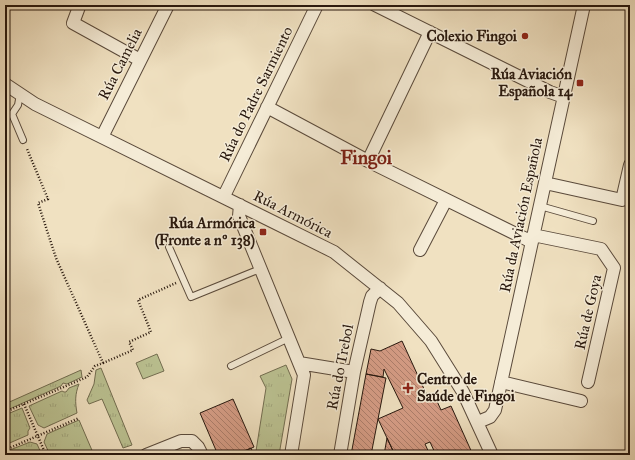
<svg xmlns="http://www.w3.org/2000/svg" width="635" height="460" font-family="'IM FELL Great Primer',serif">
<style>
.grass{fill:url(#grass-tufts);stroke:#726d50}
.building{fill:url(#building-back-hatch);stroke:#28180e}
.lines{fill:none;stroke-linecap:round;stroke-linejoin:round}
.lane-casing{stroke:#5a4a3b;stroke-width:8}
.street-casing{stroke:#5a4a3b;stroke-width:14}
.path{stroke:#28180e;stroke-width:2.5;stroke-dasharray:1 2;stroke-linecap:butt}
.lane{stroke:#f5ecd7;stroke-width:6}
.street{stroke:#f5ecd7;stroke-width:12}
.poi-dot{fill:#8f2418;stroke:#f5ecd7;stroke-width:1.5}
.labels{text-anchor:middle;stroke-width:3;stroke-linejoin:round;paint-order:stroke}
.poi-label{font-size:15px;font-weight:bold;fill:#28180e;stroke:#f5ecd7;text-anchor:end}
.street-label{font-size:15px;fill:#28180e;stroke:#f5ecd7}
.district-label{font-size:19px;font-weight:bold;fill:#7a1f14;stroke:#f5ecd7}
</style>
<defs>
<pattern id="grass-tufts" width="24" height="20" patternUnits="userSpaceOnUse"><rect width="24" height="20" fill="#bbc292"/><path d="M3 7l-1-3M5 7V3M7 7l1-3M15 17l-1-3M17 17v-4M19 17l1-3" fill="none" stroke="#a1a67d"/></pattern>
<pattern id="building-back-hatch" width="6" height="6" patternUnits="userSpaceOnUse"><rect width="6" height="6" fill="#d59c85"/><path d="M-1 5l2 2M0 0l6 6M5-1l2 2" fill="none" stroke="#ad7e6b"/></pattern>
</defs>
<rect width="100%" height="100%" fill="#f0e1c1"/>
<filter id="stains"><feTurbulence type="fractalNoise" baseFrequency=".005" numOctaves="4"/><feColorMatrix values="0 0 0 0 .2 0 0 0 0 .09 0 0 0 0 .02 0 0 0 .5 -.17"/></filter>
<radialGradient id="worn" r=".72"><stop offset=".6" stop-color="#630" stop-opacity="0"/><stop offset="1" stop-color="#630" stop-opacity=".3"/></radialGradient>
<path class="grass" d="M157 354 164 371 143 379 136 363Z
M286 365 292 379 279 455 256 451 266 388 260 376Z
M101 368 132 445 123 448 102 399 89 404 87 400 94 384 96 370Z
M81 370 82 377 67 384 63 383 61 386 5 411V404Z
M79 384C75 394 75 402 77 413L44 428 38 425 29 406 62 391 64 392H66L69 388Z
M22 408 30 428 28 431V435L5 445V415Z
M79 420 94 455H87L86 453 80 455H50L44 442 47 434Z
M30 442 37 444 42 455H5V452Z"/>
<path class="building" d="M402 341 430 402 436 399 441 410 451 406 473 455H436L430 442 425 444 430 455H395L378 419 403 408 384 369 383 377 366 374 371 349 380 351Z
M366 374 386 378 371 455H351Z
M233 399 254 447 235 455H218L200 413Z
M387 438 395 455H384Z
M251 448 254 455H235Z"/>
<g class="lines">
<g class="lane-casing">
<path id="lane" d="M20 94 18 105 12 114 23 140
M540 206 593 221
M169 247 191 297 260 269
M231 366 289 338"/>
</g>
<g class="street-casing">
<path id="street" d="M75 5 79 7 73 23 140 60
M375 5 550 92 564 97
M5 84 35 104 334 252 398 303 431 341 463 392 492 455
M267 107 368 161 532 242
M102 137 168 5
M368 161 430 32
M545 183 622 200 630 165
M224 196 317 5
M240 205 239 216 304 375 291 455
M533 235 601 249 614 268 588 382
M420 250 446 200
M299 363 354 372
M501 382 581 401
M478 422 490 417 495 410 584 5
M146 455 181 441H192L198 447 202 455
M340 455 354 372 370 302 372 296 380 288"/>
</g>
<path class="path" d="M103 363 133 350 129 342 151 332 138 300 176 283
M24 404 46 455
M5 412 87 377 95 366 103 363 56 258 38 203 48 199 27 149
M5 450 79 418"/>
<use href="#lane" class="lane"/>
<use href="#street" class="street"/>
</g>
<g class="poi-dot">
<circle cx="525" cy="36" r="4"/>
<rect x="576" y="79" width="8" height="8" rx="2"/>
<rect x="259" y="228" width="8" height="8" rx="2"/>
<path d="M406 382h4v4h4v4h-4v4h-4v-4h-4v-4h4z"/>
</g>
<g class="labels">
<g class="poi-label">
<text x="517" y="41">Colexio Fingoi</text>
<text x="572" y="79">Rúa Aviación<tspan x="572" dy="17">Española 14</tspan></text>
<text x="255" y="228">Rúa Armórica<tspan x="255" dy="17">(Fronte a nº 138)</tspan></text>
<text x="417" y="384" text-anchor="start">Centro de<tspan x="417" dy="17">Saúde de Fingoi</tspan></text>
</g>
<g class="street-label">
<text transform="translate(120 64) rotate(-63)" y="5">Rúa Camelia</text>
<text transform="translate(256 94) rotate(-64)" y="5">Rúa do Padre Sarmiento</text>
<text transform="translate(293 214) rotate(27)" y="5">Rúa Armórica</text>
<text transform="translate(521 215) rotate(-78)" y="5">Rúa da Aviación Española</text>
<text transform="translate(588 312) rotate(-77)" y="5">Rúa de Goya</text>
<text transform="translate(340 367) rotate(-79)" y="5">Rúa do Trebol</text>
</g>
<g class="district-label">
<text x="366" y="164">Fingoi</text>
</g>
</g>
<rect width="635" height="460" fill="none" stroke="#f0e1c1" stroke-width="20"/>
<rect x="6" y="6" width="623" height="448" fill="none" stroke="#28180e" stroke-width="2"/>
<rect x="10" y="10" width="615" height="440" fill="none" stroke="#28180e"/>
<rect width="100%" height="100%" filter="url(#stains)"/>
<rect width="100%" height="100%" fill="url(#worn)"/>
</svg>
